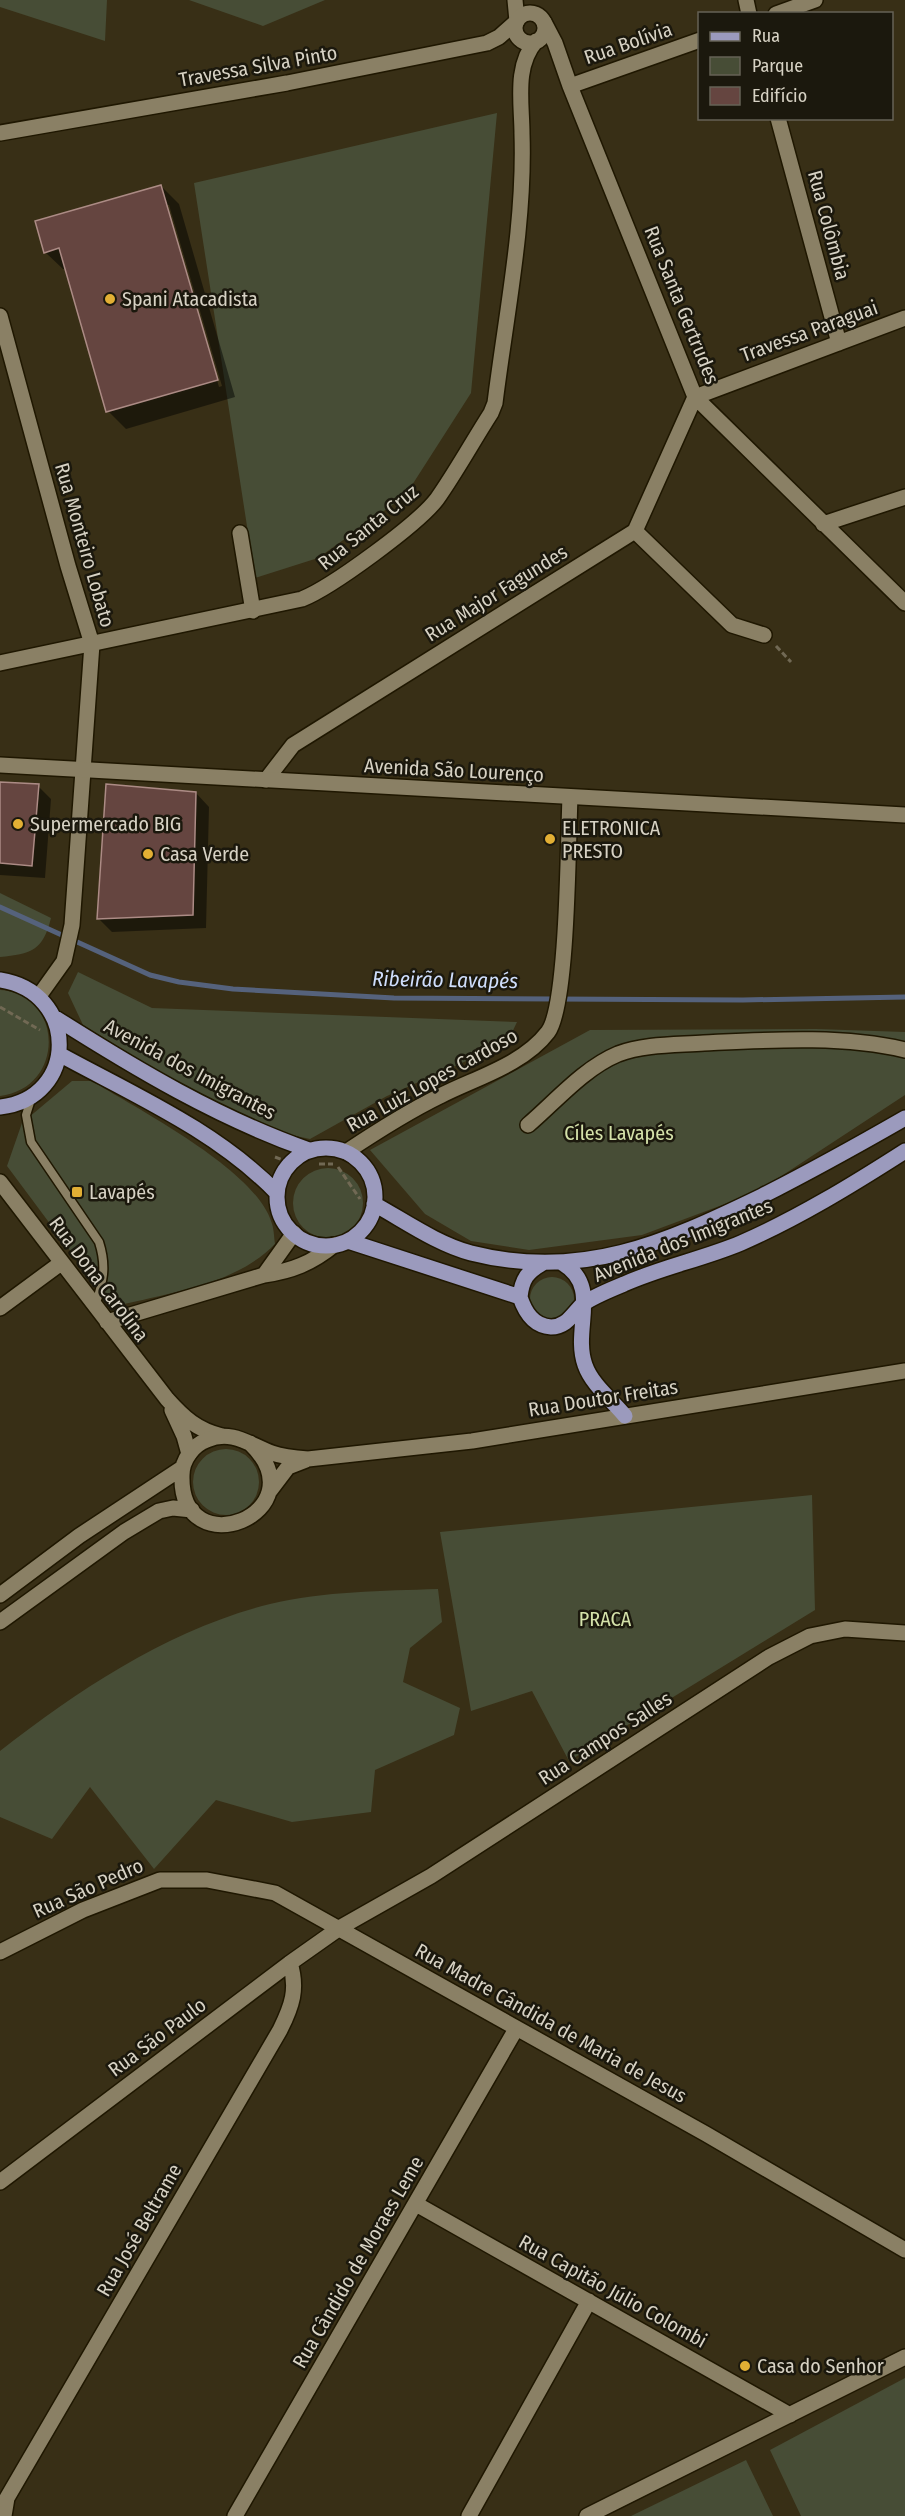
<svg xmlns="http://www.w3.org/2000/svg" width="905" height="2516" font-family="'Fira Sans Condensed',sans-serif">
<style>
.green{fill:#474d36}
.shadow{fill:#0007;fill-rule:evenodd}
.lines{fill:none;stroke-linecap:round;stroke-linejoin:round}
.stream{stroke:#55627c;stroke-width:5}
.building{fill:#654540;stroke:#ac8b85;stroke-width:1.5}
.service-casing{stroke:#1f1701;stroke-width:11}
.minor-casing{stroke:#1f1701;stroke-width:18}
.tertiary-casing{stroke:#1f1701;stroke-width:18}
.secondary-casing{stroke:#1f1701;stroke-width:18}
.primary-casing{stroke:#1f1701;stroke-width:18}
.path{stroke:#716954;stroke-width:3;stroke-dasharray:6 3;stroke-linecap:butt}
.service{stroke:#8a8065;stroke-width:8}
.minor{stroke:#8a8065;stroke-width:15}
.tertiary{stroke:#8a8065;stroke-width:15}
.secondary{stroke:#8a8065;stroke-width:15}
.primary{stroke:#9b9abd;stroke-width:15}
.poi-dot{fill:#e2af34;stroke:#1b180d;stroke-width:2}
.labels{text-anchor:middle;stroke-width:5;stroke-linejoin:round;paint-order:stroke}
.street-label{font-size:20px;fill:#d7d2c4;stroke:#1b180d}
.poi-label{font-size:20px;fill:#d7d2c4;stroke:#1b180d;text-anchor:start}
.park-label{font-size:20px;fill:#d5e2aa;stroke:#1b180d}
.water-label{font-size:21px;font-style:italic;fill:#cfdefc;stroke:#1b180d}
</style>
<rect width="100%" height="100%" fill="#382f16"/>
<path class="green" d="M0 0H107L105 41 0 7Z
M189 0H325L263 26Z
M497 113 471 393 405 496 318 558 255 578 194 183Z
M0 893 51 918C43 951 31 954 0 957Z
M78 972 152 1008 517 1022 507 1043 387 1096 310 1139 245 1125 83 1025 68 993Z
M0 990C64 994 66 1088 0 1096Z
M816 1029 905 1032V1095L757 1192 642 1235 529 1250 471 1241 425 1214 370 1150 590 1030Z
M72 1081H92C139 1110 254 1169 271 1221 274 1228 274 1237 275 1244 234 1286 167 1293 112 1307L7 1166 22 1123Z
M293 1203a35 35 0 1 1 70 0a35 35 0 1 1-70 0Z
M530 1299a22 22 0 1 1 44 0a22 22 0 1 1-44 0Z
M193 1482a33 33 0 1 1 66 0a33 33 0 1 1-66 0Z
M812 1495 815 1610 569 1761 532 1691 471 1711 440 1532Z
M438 1589 442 1622 410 1648 403 1682 460 1708 454 1735 375 1770 371 1812 292 1822 216 1800 154 1869 90 1787 52 1839 0 1817V1751C81 1688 170 1629 270 1604 324 1591 383 1591 438 1589Z
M905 2378V2516H801L770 2450Z
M746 2460 773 2516H631Z"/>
<path class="shadow" d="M161 186 179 204 235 397 126 429 108 411 66 269H63L45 252ZM166 205H169L222 386 219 387Z
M0 784 38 786 51 799 45 878 0 875Z
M196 793 209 807 206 928 112 932 98 918Z"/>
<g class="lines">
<path class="stream" d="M0 907 150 975 179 982 233 989 394 998 743 1000 905 997"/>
</g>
<path class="building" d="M161 185 218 380 106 412 59 248 44 253 35 221Z
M0 782 39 784 32 866 0 863Z
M106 784 196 792 193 915 97 919Z"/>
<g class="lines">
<g class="service-casing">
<path id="service" d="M32 1096 26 1115 31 1142 99 1242C107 1267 103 1282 95 1306"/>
</g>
<g class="minor-casing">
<path id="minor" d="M515 0 517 21
M746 0 749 14
M776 14 815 0
M544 22 555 43 570 86 695 397 905 603
M570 86 700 40
M778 118 839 343
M0 316 68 566 92 644 72 925 64 961 39 996
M823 524 905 497
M635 531 732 625 764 635
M240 533 253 611
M266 780 293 745 635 531 695 397 905 318
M528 1125C555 1102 584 1068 618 1054 644 1044 676 1045 704 1043 768 1040 843 1035 905 1050
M346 1152C376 1132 407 1112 440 1096 475 1078 523 1065 548 1032 568 1005 568 840 570 797
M0 1952 83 1910 160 1880H207L275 1893 706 2134 905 2250
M0 2182 290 1963 341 1927 431 1876 769 1657 810 1636 845 1629 905 1633
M416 2204 790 2415
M4 2516 7 2498 280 2030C292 2006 298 1989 290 1963
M235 2516 516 2029
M469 2516 589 2301
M587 2516 905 2357"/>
</g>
<g class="tertiary-casing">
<path id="tertiary" d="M515 28a15 15 0 1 1 30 0a15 15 0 1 1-30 0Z
M0 133 287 83 487 43 499 37 517 21
M0 663 302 599C332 587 418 524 437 499 456 472 473 441 491 413L495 403C506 314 525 224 522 134 522 104 514 66 536 41
M0 765 905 815
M0 1182 167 1399C184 1418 197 1430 222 1436
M264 1275 294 1233
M0 1308 61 1263
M107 1322 264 1275C292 1271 312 1263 334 1245
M172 1410 184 1436 189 1454"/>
</g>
<g class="secondary-casing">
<path id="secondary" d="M250 1443C322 1513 179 1569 182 1475 182 1460 193 1445 207 1440 231 1429 250 1445 272 1453 283 1457 295 1458 308 1459L472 1441 905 1371
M269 1492 288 1467 306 1460
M0 1595 79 1536 182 1468
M0 1622 124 1532 159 1511 173 1508 192 1510"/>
</g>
<g class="primary-casing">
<path id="primary" d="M0 980C79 992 79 1098 0 1107
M54 1017C136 1069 218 1118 309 1150
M59 1054C134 1095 217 1131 277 1193
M277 1197a49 49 0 1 1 98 0a49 49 0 1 1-98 0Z
M374 1204C405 1221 437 1244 471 1253 581 1281 665 1243 762 1196 811 1171 858 1145 905 1118
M348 1241 520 1297C525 1312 533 1326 551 1327 567 1327 573 1313 583 1304 594 1296 612 1289 624 1284 662 1267 703 1259 741 1243 798 1218 852 1185 905 1151
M562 1263C602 1286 572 1329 585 1365 592 1385 612 1400 625 1416
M520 1297C522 1279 527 1272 543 1263"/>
</g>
<path class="path" d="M776 646 791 662
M0 1007 40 1030
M275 1157 288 1162
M319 1164H333
M338 1167 360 1199"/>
<use href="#service" class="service"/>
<use href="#minor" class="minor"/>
<use href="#tertiary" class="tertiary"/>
<use href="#secondary" class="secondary"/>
<use href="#primary" class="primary"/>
</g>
<g class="poi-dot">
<circle cx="110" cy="299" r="6"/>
<circle cx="18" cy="824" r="6"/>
<circle cx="550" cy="839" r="6"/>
<circle cx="148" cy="854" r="6"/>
<rect x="71" y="1186" width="12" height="12" rx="3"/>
<circle cx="745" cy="2366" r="6"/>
</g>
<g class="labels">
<g class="street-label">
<text transform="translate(628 43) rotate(-19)" y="7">Rua Bolívia</text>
<text transform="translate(258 66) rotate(-10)" y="7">Travessa Silva Pinto</text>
<text transform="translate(829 225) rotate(75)" y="7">Rua Colômbia</text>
<text transform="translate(682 305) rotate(68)" y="7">Rua Santa Gertrudes</text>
<text transform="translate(809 331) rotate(-20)" y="7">Travessa Paraguai</text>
<text transform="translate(368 527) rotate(-39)" y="7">Rua Santa Cruz</text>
<text transform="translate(85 545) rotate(74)" y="7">Rua Monteiro Lobato</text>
<text transform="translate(496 593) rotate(-32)" y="7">Rua Major Fagundes</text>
<text transform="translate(454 770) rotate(3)" y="7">Avenida São Lourenço</text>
<text transform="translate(190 1069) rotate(28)" y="7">Avenida dos Imigrantes</text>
<text transform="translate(432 1080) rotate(-29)" y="7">Rua Luiz Lopes Cardoso</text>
<text transform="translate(683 1240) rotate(-22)" y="7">Avenida dos Imigrantes</text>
<text transform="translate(99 1279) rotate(53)" y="7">Rua Dona Carolina</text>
<text transform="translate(603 1398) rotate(-9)" y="7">Rua Doutor Freitas</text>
<text transform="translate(605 1738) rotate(-33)" y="7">Rua Campos Salles</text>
<text transform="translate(88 1888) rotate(-24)" y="7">Rua São Pedro</text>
<text transform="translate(551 2023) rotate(29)" y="7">Rua Madre Cândida de Maria de Jesus</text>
<text transform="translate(157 2037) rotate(-37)" y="7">Rua São Paulo</text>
<text transform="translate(139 2230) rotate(-60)" y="7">Rua José Beltrame</text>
<text transform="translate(358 2262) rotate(-60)" y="7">Rua Cândido de Moraes Leme</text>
<text transform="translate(613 2291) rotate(29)" y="7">Rua Capitão Júlio Colombi</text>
</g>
<g class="poi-label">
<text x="122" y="306">Spani Atacadista</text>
<text x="30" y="831">Supermercado BIG</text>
<text x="562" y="835">ELETRONICA<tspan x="562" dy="23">PRESTO</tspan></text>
<text x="160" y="861">Casa Verde</text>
<text x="89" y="1199">Lavapés</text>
<text x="757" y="2373">Casa do Senhor</text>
</g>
<g class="park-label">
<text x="619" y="1140">Cíles Lavapés</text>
<text x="605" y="1626">PRACA</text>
</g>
<g class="water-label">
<text transform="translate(445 980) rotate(1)" y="7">Ribeirão Lavapés</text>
</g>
</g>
<rect x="698" y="12" width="195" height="108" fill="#1b180d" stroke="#666256" stroke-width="1.5"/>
<rect x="710" y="32" width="30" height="9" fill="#9b9abd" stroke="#666256" stroke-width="1.5"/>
<text x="752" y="42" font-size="18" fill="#d7d2c4">Rua</text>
<rect x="710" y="57" width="30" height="18" fill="#474d36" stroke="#666256" stroke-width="1.5"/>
<text x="752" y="72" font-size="18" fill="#d7d2c4">Parque</text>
<rect x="710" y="87" width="30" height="18" fill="#654540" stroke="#666256" stroke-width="1.5"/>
<text x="752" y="102" font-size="18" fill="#d7d2c4">Edifício</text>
</svg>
